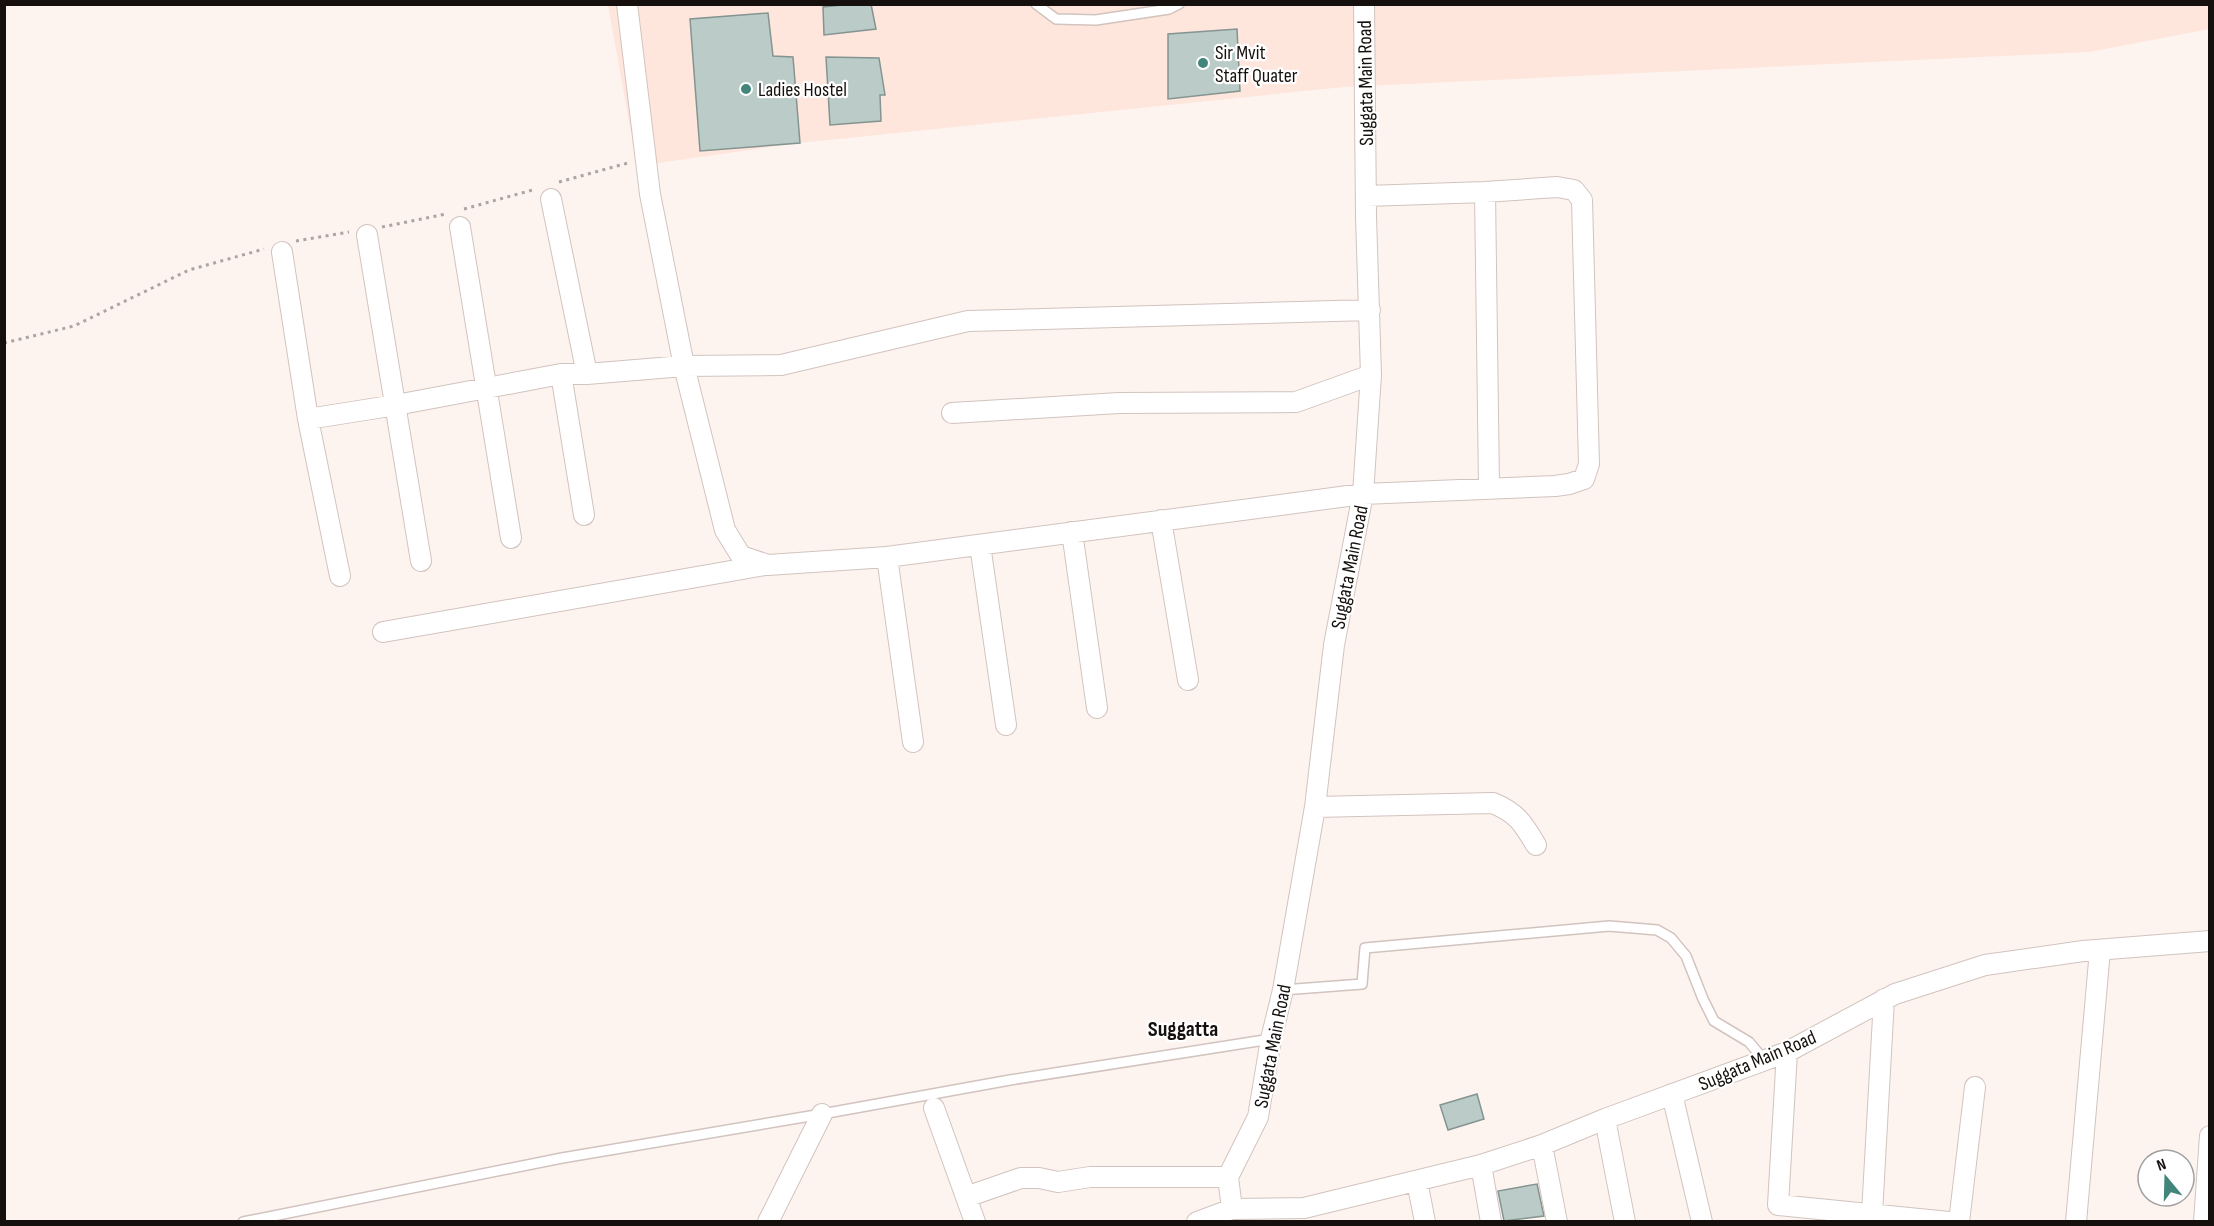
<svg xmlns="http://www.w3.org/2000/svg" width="2214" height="1226" font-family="'Sofia Sans Condensed',sans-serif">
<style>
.built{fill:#fee6dd}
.building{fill:#bbcbc7;stroke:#849491;stroke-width:1.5}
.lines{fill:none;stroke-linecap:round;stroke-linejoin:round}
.lane-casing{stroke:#d2c3be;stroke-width:12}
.street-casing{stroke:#d2c3be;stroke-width:22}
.path{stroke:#aca5a1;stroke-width:3;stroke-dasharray:3 4.5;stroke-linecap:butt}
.lane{stroke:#fff;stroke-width:9}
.street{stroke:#fff;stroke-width:20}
.poi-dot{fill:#42867b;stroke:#fff;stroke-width:2}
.labels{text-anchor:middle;stroke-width:4.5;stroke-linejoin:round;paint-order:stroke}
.poi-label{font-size:20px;fill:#15100e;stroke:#fff;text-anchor:start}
.street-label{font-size:20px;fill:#15100e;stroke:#fff}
.quarter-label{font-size:22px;font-weight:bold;fill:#15100e;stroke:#fff}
</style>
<rect width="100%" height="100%" fill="#fdf4f0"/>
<path class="built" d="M2209 4 2210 29 2089 52 1344 87 800 143 637 166 608 5Z"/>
<path class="building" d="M852 4H871L876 29 824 35 823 7Z
M768 13 773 56 793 57 800 143 700 151 690 19Z
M1237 29 1240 91 1168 99V34Z
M826 57 879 58 885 95H880L881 121 830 125Z
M1477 1094 1484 1119 1448 1130 1440 1105Z
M1537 1184 1544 1216 1504 1221 1498 1191Z"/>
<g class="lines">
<g class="lane-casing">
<path id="lane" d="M1036 4 1056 19 1096 20 1169 9 1179 4
M1283 990 1362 984 1365 948 1609 926 1657 930 1671 938 1686 956 1703 999 1714 1021 1749 1042 1764 1060
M243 1222 562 1158 822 1114 1010 1080 1271 1039"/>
</g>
<g class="street-casing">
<path id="street" d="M627 4 650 194 684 366 725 530 741 556 768 565 887 557 1363 494 1555 486 1569 484 1584 479 1589 464 1582 200 1574 190 1557 187 1485 192 1366 196
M1364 4 1366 216 1371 375 1363 494 1334 645 1315 807 1283 990 1271 1039 1258 1117 1228 1177 1232 1209 1304 1208 1481 1165 1542 1145 1605 1119 1787 1052 1895 994 1985 965 2083 951 2210 941
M1485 192 1489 487
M551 199 587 374
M460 227 511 538
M367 235 421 561
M282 252 308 419 340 576
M561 374 584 515
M952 413 1119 403 1296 402 1371 375
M308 419 396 405 561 374H587L684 366 781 365 968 321 1370 310
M1161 520 1188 680
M1072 532 1097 708
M980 545 1006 725
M887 557 913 742
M383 632 765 565
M1315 807 1493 803C1517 813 1523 823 1536 845
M1787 1052 1778 1205 1949 1222
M1672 1094 1702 1222
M934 1108 975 1222
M1605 1119 1625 1222
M1542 1145 1557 1222
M1481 1165 1491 1222
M1417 1181 1425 1222
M966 1197 1021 1178H1039L1058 1182 1090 1177H1228
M1872 1214 1884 999
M768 1222 822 1114
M1197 1222 1232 1209
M1959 1222 1975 1087
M2076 1222 2100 950
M2204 1222 2210 1136"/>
</g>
<path class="path" d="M559 182 628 163
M464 209 536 189
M382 227 446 214
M296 241 349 232
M4 343 74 326 189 270 264 249"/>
<use href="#lane" class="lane"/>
<use href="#street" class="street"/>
</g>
<g class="poi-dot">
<circle cx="1203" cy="63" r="6"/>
<circle cx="746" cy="89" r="6"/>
</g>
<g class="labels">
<g class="poi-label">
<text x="1215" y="59">Sir Mvit<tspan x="1215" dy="23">Staff Quater</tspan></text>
<text x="758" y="96">Ladies Hostel</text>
</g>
<g class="street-label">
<text transform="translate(1365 83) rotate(-91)" y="7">Suggata Main Road</text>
<text transform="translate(1349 567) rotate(-79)" y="7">Suggata Main Road</text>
<text transform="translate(1272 1046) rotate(-79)" y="7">Suggata Main Road</text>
<text transform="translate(1757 1060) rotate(-23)" y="7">Suggata Main Road</text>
</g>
<g class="quarter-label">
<text x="1183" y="1036">Suggatta</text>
</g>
</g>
<rect width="2214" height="1226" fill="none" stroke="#15100e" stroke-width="12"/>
<g transform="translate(2166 1178) rotate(341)"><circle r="28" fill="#ffffff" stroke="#a19f9f" stroke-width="1.5"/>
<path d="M0-4.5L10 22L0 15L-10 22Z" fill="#42867b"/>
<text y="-9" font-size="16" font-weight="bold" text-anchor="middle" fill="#15100e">N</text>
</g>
</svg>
